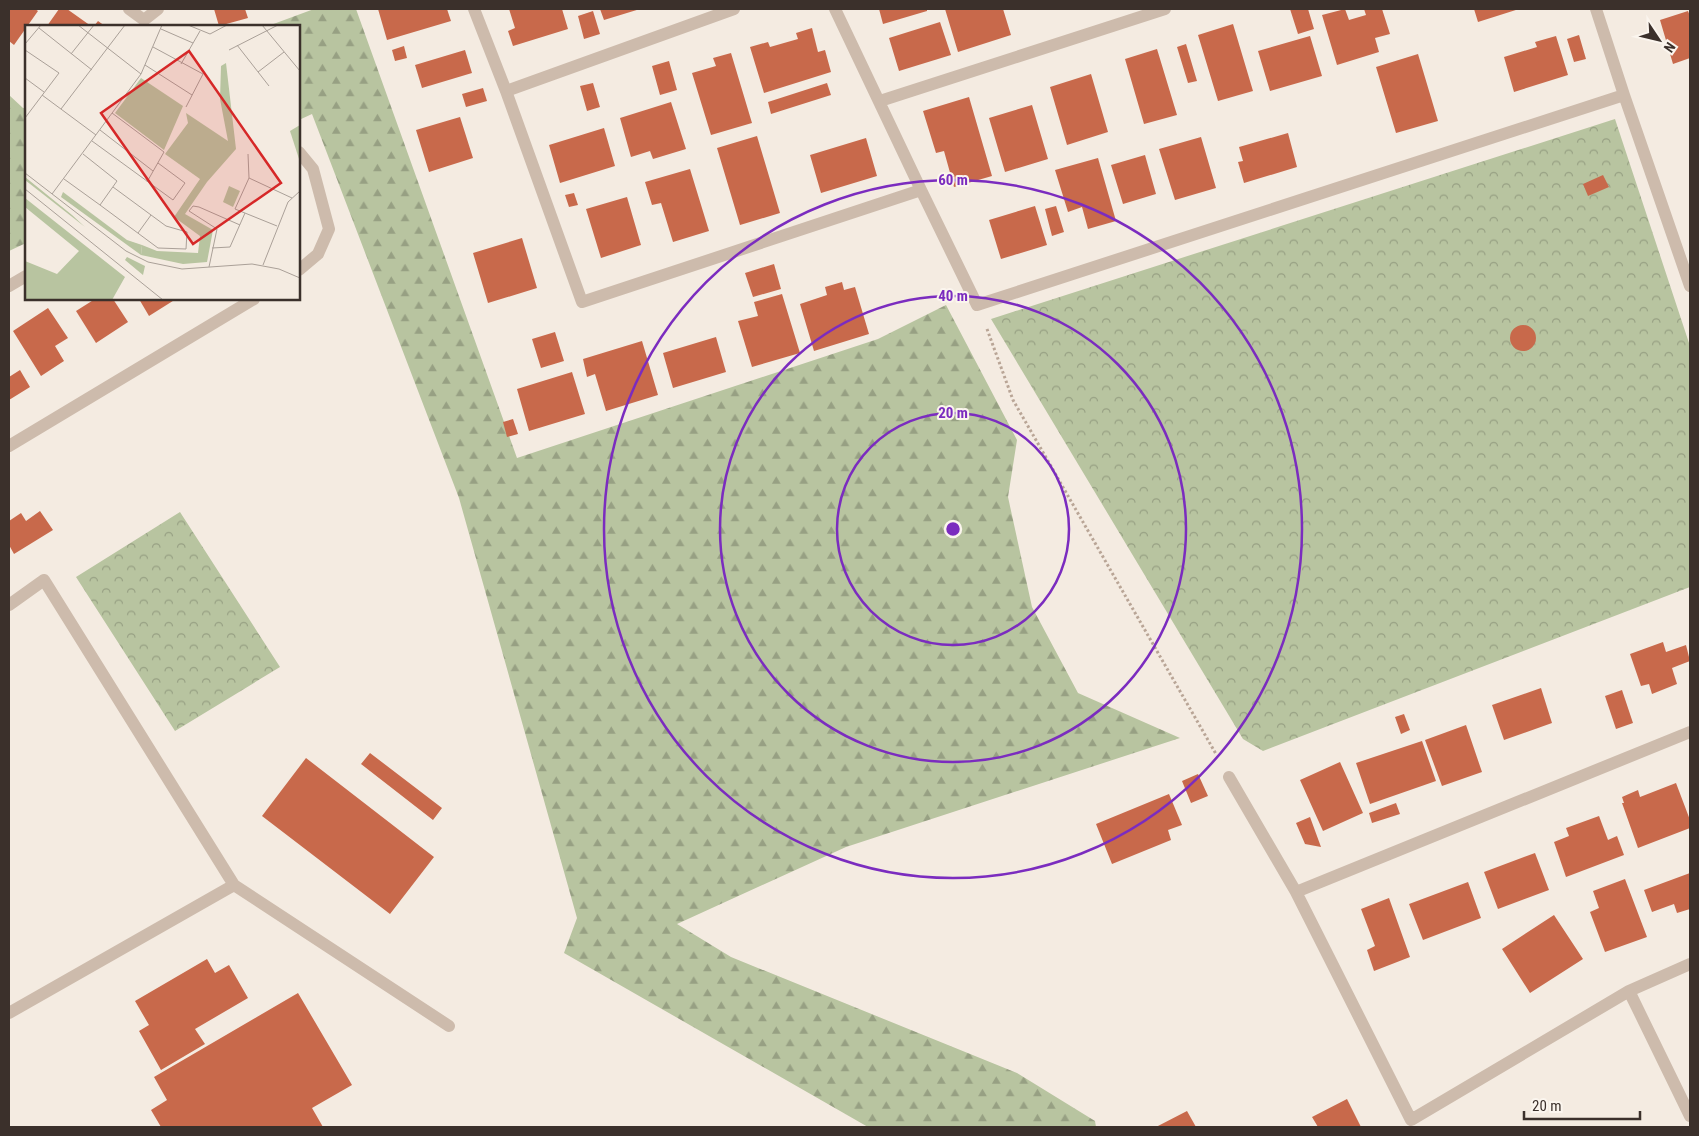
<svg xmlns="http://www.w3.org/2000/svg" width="1699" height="1136" font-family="'Roboto Condensed',sans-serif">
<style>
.forest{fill:url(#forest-firs)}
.park{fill:url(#park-crowns)}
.building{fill:#c8694b}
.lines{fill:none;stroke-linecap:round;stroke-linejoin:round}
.path{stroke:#b9a596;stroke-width:3;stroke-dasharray:2.5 2.5;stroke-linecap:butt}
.minor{stroke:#cdbbac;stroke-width:12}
.ring{fill:none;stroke:#7b2cbf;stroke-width:2.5}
.inset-road{fill:none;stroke:#aaa098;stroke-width:1}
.view{fill:#d62828;fill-opacity:0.15;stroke:#d62828;stroke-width:2.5}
.inset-edge{fill:none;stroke:#3b302b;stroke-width:2.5}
.centre{fill:#7b2cbf;stroke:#fbf5ee;stroke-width:2.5}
.ring-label{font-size:15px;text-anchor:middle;font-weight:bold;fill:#7b2cbf;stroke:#fbf5ee;stroke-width:4;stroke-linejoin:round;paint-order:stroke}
</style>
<defs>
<pattern id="forest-firs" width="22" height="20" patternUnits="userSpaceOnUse" patternTransform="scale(1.25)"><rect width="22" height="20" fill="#b8c4a0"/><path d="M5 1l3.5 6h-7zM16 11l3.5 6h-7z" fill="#97a083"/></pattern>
<pattern id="park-crowns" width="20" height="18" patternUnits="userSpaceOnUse" patternTransform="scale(1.25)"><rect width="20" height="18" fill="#b8c4a0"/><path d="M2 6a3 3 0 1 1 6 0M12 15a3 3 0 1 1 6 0" fill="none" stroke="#97a083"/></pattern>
</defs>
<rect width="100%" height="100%" fill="#f4ebe1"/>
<path class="forest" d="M314 9H356L517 458 878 339 946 305 1017 440 1008 497 1032 607 1078 693 1180 738 846 847 677 924 731 957 1017 1073 1095 1121 1096 1127H868L564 953 577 918 459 498 312 114 299 120V26H268Z
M9 95 23 108H26V243L9 251Z"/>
<path class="park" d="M1615 119 1690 346V587L1263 751 1243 739 991 319Z
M180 512 280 667 175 731 76 577Z"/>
<path class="building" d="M9 9H35L38 11 14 45 9 41Z
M59 9H67L91 26H47Z
M214 9H245L248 18 219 26Z
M378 9H447L451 21 387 40Z
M509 9H562L568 29 513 46 508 31 515 28Z
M600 9H640L604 20Z
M879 9H927V11L883 24Z
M945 9H1003L1011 35 958 52Z
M1290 9H1308L1314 29 1298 34Z
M1345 9 1349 20 1366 15 1364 9H1382L1390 34 1375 38 1379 52 1337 65 1322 15Z
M1474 9H1519L1478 22Z
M593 11 600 34 584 39 578 16Z
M1688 11 1690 16V58L1673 64 1660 20Z
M98 21 105 26H94Z
M940 22 951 55 899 71 889 38Z
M1233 24 1253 91 1218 101 1198 35Z
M812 28 818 52 825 50 831 72 764 93 750 47 768 42 770 47 798 39 796 33Z
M1579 35 1586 59 1574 62 1567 39Z
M1310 36 1322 76 1270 91 1258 51Z
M1556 36 1568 75 1514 92 1504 57 1537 47 1535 42Z
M1186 44 1197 81 1188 83 1177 47Z
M404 46 407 58 395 61 392 50Z
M1157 49 1177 115 1144 124 1125 59Z
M465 50 472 73 422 88 415 65Z
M731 53 752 123 711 135 692 73 716 66 713 58Z
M1418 54 1438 121 1396 133 1376 67Z
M669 61 677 90 660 95 652 66Z
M1091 74 1108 132 1067 145 1050 87Z
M593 83 600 107 587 111 580 86Z
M827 83 831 95 771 114 768 102Z
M483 88 487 101 466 107 462 94Z
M969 97 992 176 954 187 944 151 936 153 923 111Z
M671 102 686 149 653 159 650 151 631 157 620 118Z
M1032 105 1048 159 1005 172 989 118Z
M460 117 473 158 429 172 416 130Z
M604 128 615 166 560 183 549 145Z
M1288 133 1297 167 1244 183 1238 162 1243 161 1239 147Z
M757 136 780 213 740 225 717 148Z
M1201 137 1216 188 1175 200 1159 149Z
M866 138 877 176 821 193 810 155Z
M1145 155 1156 194 1123 204 1111 165Z
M1098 158 1116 221 1088 229 1082 207 1068 212 1055 170Z
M690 169 709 231 673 242 661 203 652 205 645 182Z
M1603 175 1609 187 1588 196 1583 184Z
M574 193 578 205 569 207 565 195Z
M627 197 641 245 601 258 586 209Z
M1035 206 1047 245 1001 259 989 220Z
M1056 206 1064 232 1052 236 1045 209Z
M522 238 537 288 488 303 473 253Z
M774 264 781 289 753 297 745 273Z
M842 282 844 290 855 287 869 334 814 351 800 304 827 295 825 287Z
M782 294 800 353 752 367 738 321 758 316 754 302Z
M95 299H113L128 322 96 343 76 311Z
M139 299H176L149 316Z
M48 308 68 338 55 346 64 361 41 376 13 331Z
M1510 338a13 13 0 1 1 26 0a13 13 0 1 1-26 0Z
M555 332 564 361 541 368 532 339Z
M716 337 726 372 673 388 663 353Z
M642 341 658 395 606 411 595 374 587 377 583 359Z
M20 370 30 387 9 400V377Z
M572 372 585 414 529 431 517 389Z
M513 419 518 434 507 437 503 422Z
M40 511 53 530 14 554 9 545V521L21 513 26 521Z
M1663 642 1666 652 1686 645 1690 661 1672 668 1677 684 1652 694 1649 684 1641 686 1630 654Z
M1541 688 1552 723 1504 740 1492 705Z
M1622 690 1633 723 1616 729 1605 696Z
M1404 714 1410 730 1401 734 1395 717Z
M1466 725 1482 772 1442 786 1425 740Z
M1422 741 1436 781 1370 804 1356 763Z
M370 753 442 808 433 820 361 764Z
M306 758 434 857 390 914 262 816Z
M1340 762 1363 813 1323 831 1300 780Z
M1198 774 1208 796 1191 803 1182 781Z
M1676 783 1690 820V828L1638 848 1622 803H1624L1622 797 1638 790 1640 797Z
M1169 794 1182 825 1168 830 1171 840 1112 864 1096 824Z
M1396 803 1400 814 1372 823 1369 813Z
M1599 816 1608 840 1617 836 1624 855 1566 877 1554 842 1569 836 1566 828Z
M1310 817 1321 847 1305 844 1296 823Z
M1535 853 1549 890 1498 909 1484 872Z
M1690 873V909L1677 913 1674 904 1652 912 1644 890Z
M1625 879 1647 937 1605 952 1590 912 1599 908 1593 891Z
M1468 882 1481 918 1423 940 1409 904Z
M1389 898 1410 957 1374 971 1367 950 1375 946 1361 909Z
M1554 915 1583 959 1530 993 1502 949Z
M207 959 215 973 229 965 248 998 195 1029 205 1044 161 1070 139 1031 149 1025 135 1001Z
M298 993 352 1085 312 1108 323 1127H161L151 1110 167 1100 154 1077Z
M1347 1099 1361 1127H1318L1312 1117Z
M1187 1111 1196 1127H1156Z"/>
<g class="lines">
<path class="path" d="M987 329 1013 400 1216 754"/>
<path class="minor" d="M129 9 144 20 158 9
M474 9 506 91
M734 9 506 91 582 302 921 190
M835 9 921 190 977 305 1624 95
M1596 9 1624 95 1690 286
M880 101 1165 9
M299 152 313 169 329 229 318 254 299 270
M9 286 26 276
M9 446 254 299
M9 605 44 580 234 885 449 1026
M1229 777 1296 892 1411 1120 1629 991 1690 964
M1296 892 1690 732
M1629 991 1690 1116
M9 1013 234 885"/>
</g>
<g class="ring">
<circle cx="953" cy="529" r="116"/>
<circle cx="953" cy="529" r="233"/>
<circle cx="953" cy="529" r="349"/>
</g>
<g transform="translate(25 25)">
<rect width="275" height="275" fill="#f4ebe1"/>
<path d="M0 152 47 190 60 202 0 155ZM38 167 102 215 117 220 116 230 36 172Z" fill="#b8c4a0"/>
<path d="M201 38 211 124 182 157 160 189 188 205 182 237 158 239 116 230 117 220 132 226 173 228 175 211 149 192 175 154 140 129 163 98 161 88 203 116 195 74 196 41ZM0 173 100 252 87 275H0V236L32 249 54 226 0 182ZM102 232 120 241 118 250 100 235Z" fill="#b8c4a0"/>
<path d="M275 100V137L265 106Z" fill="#b8c4a0"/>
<path d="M116 53 158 81 139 125 90 88ZM204 161 215 166 208 182 198 177Z" fill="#b8c4a0"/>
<path class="inset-road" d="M53 0 116 49M163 0 185 9 202 0M237 0 275 46M14 3 67 45M136 4 168 18M0 19 16 0M212 20 244 61M128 22 178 49 161 82M0 25 34 48 0 93M204 25 253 0M46 29 69 0M156 39 175 6M120 40 167 70M233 47 259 27M0 53 19 67M17 70 71 110M36 84 100 0M87 88 139 127 122 157M75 105 128 146M67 116 148 175 160 158 133 138M223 129 224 153 210 184 252 201M0 148 101 226 123 237 157 244 227 239 254 244 275 253M224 153 267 173M39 154 75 180 92 156 58 129M0 164 138 275M27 169 116 49 137 0M75 180 133 223 161 224 162 207 141 201 88 162M113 208 126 190M187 223 205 222 220 188M238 240 263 177 275 166M184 242 192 204 164 186 168 181 174 182 215 200"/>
<path class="view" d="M164 26 256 158 168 219 76 88Z"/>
<rect width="275" height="275" class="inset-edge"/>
</g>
<circle cx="953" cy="529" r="8" class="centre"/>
<g class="ring-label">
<text x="953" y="185">60 m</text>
<text x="953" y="301">40 m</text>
<text x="953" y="418">20 m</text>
</g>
<rect width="1699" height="1136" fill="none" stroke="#3b302b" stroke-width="20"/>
<g transform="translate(1659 40) rotate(125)" stroke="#fbf5ee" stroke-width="4" paint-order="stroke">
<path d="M0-4L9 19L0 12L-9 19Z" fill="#3b302b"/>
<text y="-8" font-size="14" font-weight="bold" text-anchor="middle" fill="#3b302b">N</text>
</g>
<path d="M1524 1111v8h116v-8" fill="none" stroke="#3b302b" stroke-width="2.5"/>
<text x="1532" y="1111" font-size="15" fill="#3b302b" stroke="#fbf5ee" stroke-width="4" paint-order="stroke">20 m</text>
</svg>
